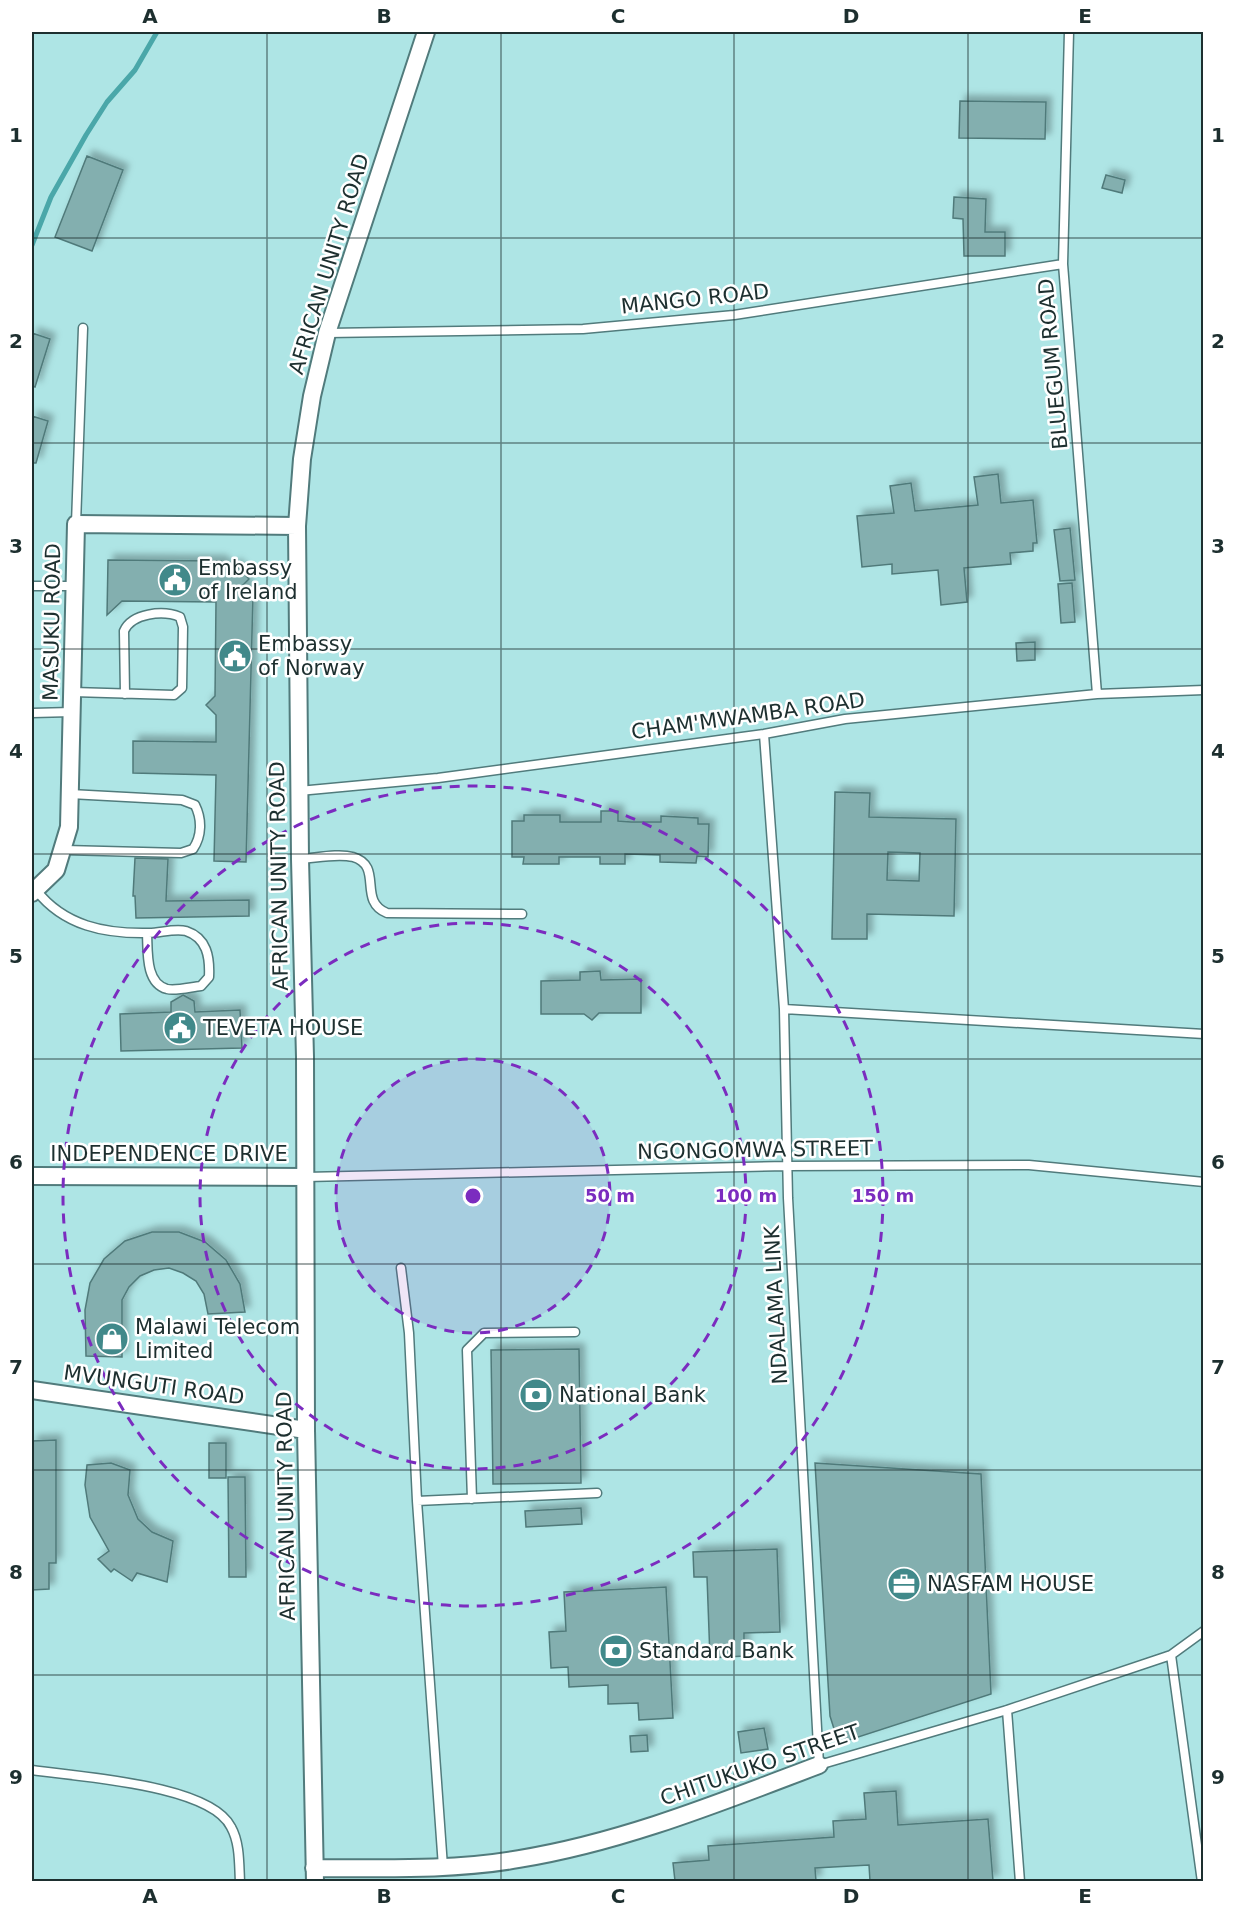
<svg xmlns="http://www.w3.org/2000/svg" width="1235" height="1913" font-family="'DejaVu Sans',sans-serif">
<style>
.built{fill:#aee5e5}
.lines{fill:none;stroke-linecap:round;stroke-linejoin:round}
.stream{stroke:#4aa7a9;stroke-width:5}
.building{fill:#83afaf;stroke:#507a7a;stroke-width:1.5;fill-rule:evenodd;filter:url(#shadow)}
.lane-casing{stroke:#517b7c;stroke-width:11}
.street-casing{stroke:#517b7c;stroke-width:20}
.lane{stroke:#fff;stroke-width:8}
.street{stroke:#fff;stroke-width:16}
.grid{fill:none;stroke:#1d2f2f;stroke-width:1.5;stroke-opacity:0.55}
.ring{fill:none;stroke:#7b2cbf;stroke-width:3;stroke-dasharray:10 8}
.labels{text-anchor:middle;stroke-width:5;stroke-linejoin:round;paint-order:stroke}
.street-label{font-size:21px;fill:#1d2f2f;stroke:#fff}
.poi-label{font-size:21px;fill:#1d2f2f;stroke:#fff;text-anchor:start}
.centre{fill:#7b2cbf;stroke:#fff;stroke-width:3}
.ring-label{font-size:18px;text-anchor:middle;font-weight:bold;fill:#7b2cbf;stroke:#fff;stroke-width:5;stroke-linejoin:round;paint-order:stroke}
.neatline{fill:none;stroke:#1d2f2f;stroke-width:2}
.grid-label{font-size:20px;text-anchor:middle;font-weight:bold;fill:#1d2f2f}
</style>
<defs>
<filter id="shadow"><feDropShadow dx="5.5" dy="-5.5" stdDeviation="3" flood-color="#0004"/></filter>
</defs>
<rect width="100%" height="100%" fill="#c2eff0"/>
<path class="built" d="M32 32H1203V1881H32Z"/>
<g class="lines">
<path class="stream" d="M32 245 51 197 86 135 107 102 135 70 157 32"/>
</g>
<path class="building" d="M960 101 1046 102 1045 139 959 138Z
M87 156 123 170 92 251 55 237Z
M1106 175 1125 180 1122 193 1102 188Z
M954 197 986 199 985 232H1005V256H964L963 219 953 218Z
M32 333 50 339 35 387 32 386Z
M32 416 48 421 36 463H32Z
M998 474 1001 503 1033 500 1037 543H1033V551L1010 553 1011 564 964 568 967 602 941 605 938 570 892 574V564L862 567 857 516 894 513 890 486 911 483 915 511 978 505 974 477Z
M1070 528 1075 580 1060 581 1054 530Z
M108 560 221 561 229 570 235 564 249 579 243 585 253 595 246 862 214 861 216 775 133 773V741L216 742V715L206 705 215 696 216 602 122 601 107 615Z
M1072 583 1075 622 1061 623 1058 584Z
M1035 642V660L1017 661 1016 643Z
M835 792 870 793 869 817 956 819 954 916 867 914V939H832ZM888 852 920 853 919 881 887 880Z
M601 811H618V821L631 822H661V816L698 818V824H709L708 857 697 856 696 863 660 862V855L625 854V864H600V857H559V864H523L524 857H512V821H524V815H560V822H601Z
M135 858 168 859 166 901 249 900V916L136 918 135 896H133Z
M600 971 601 980 641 979V1013H599L592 1020 584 1014H541V981L580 980V972Z
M183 995 194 1001 195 1012 240 1010 242 1048 121 1051 120 1014 171 1012V1002Z
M152 1232H179L205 1242 226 1260 240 1284 245 1312 208 1314 204 1294 196 1281 183 1273 169 1268 154 1270 140 1276 129 1287 122 1300V1357L86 1356 85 1310 90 1283 104 1259 125 1241Z
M579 1349 581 1483 493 1484 491 1350Z
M56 1440V1563H49V1589L32 1590V1441Z
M209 1443H226V1478H209Z
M111 1463 130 1470 128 1495 138 1519 152 1532 173 1541 167 1582 137 1573 132 1581 114 1569 111 1572 98 1559 109 1551 90 1517 85 1485 87 1465Z
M815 1463 981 1474 991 1694 849 1740 835 1732 830 1716Z
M228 1477H245L246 1577H229Z
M581 1508 582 1524 526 1527 525 1511Z
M777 1549 780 1632 744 1633V1656L710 1658 707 1577H694L693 1552Z
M666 1587 673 1718 639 1720 638 1703 608 1704V1685L569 1687 568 1667 551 1668 549 1632 566 1631 564 1592Z
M764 1728 768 1749 741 1753 738 1732Z
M647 1735 648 1751 631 1752 630 1736Z
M896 1791 898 1825 988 1819 993 1881H870L869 1865 815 1868 816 1881H675L673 1863 709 1860 708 1846 834 1837 833 1821 866 1819 864 1793Z"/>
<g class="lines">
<g class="lane-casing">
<path id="lane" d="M1069 32 1063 264 1097 694
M327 333 583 329 734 315 1063 264
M76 524 83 328
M32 586H75
M73 692 174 695 182 688 183 627 180 617C163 610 132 613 124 631L125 694
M32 713 72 712
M764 734 784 1009 788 1198 819 1765 1007 1710 1171 1655 1204 1631
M299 791 438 778 764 734 845 719 1097 694 1204 690
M65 850 181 853 193 849C202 836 202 819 195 805L182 800 70 794
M300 859C316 858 338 853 353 857 384 866 357 901 387 913L522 914
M36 890C64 926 105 934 149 933 160 933 175 928 186 931 207 938 210 957 209 977L201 986C191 987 176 991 167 989 145 983 148 951 147 933
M784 1009 1204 1034
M306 1177 787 1166 1029 1165 1204 1182
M401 1268 409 1333 417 1501 443 1867
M472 1499 467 1350 484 1333 575 1332
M417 1501 597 1493
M1171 1655 1202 1882
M1007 1710 1020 1882
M32 1770C77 1777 210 1784 231 1827 240 1843 239 1864 240 1882"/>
</g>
<g class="street-casing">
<path id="street" d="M32 893 56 870 69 827 76 524 297 526
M32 1176 306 1177
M32 1390 306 1430
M314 1868C382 1868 452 1871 519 1859 623 1842 721 1802 819 1765
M315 1882 306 1430 305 1057 300 859 297 526 302 459 312 396 327 333 426 32"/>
</g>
<use href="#lane" class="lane"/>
<use href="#street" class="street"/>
</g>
<path class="grid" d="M267 32V1882M501 32V1882M734 32V1882M968 32V1882M32 238H1204M32 443H1204M32 649H1204M32 854H1204M32 1059H1204M32 1264H1204M32 1470H1204M32 1675H1204"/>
<circle cx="473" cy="1196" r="137" fill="#7b2cbf" fill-opacity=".12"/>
<g class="ring">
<circle cx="473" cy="1196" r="137"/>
<circle cx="473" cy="1196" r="273"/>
<circle cx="473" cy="1196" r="410"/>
</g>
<defs>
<g id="civic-disc" transform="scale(1.725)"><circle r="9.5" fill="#41898a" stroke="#fff"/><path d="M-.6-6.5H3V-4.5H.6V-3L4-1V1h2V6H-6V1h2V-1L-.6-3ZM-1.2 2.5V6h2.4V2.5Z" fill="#fff"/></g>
<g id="shop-disc" transform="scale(1.725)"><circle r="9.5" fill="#41898a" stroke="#fff"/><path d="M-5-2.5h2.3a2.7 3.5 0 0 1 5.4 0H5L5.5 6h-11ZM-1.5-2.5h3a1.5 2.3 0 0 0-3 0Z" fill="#fff"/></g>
<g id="bank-disc" transform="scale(1.725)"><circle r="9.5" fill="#41898a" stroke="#fff"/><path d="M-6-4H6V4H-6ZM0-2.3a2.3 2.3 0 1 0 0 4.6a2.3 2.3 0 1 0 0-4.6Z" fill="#fff"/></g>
<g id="office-disc" transform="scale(1.725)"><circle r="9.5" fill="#41898a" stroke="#fff"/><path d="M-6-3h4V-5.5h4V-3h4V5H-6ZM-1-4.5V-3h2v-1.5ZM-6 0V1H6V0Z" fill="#fff"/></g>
</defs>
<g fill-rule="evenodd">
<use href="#civic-disc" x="175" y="580"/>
<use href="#civic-disc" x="235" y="656"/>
<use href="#civic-disc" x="180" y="1028"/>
<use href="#shop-disc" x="112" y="1339"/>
<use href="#bank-disc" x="536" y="1395"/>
<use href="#office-disc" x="904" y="1584"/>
<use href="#bank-disc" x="616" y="1651"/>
</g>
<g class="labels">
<g class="street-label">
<text transform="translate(329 264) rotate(-73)" y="7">AFRICAN UNITY ROAD</text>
<text transform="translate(695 299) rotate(-6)" y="7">MANGO ROAD</text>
<text transform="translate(1053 364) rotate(-95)" y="7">BLUEGUM ROAD</text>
<text transform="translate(52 622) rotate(-89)" y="7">MASUKU ROAD</text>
<text transform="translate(748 716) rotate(-8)" y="7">CHAM'MWAMBA ROAD</text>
<text transform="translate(279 876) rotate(-91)" y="7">AFRICAN UNITY ROAD</text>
<text transform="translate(755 1150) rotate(-1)" y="7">NGONGOMWA STREET</text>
<text x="169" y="1161">INDEPENDENCE DRIVE</text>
<text transform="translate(776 1305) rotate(-93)" y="7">NDALAMA LINK</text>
<text transform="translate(154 1385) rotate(8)" y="7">MVUNGUTI ROAD</text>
<text transform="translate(286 1506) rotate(-91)" y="7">AFRICAN UNITY ROAD</text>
<text transform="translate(760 1765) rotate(-19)" y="7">CHITUKUKO STREET</text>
</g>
<g class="poi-label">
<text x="198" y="575">Embassy<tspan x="198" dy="24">of Ireland</tspan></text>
<text x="258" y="651">Embassy<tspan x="258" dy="24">of Norway</tspan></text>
<text x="203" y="1035">TEVETA HOUSE</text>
<text x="135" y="1334">Malawi Telecom<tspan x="135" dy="24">Limited</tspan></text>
<text x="559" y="1402">National Bank</text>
<text x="927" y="1591">NASFAM HOUSE</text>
<text x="639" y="1658">Standard Bank</text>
</g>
</g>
<circle cx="473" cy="1196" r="9" class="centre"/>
<g class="ring-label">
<text x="610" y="1202">50 m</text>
<text x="746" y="1202">100 m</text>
<text x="883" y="1202">150 m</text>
</g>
<rect width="1235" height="1913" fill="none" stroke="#ffffff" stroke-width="66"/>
<rect x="33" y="33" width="1169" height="1847" class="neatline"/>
<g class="grid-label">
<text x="150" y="23">A</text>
<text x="384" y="23">B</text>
<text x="618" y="23">C</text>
<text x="851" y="23">D</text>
<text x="1085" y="23">E</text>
<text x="16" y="142">1</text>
<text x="1218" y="142">1</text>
<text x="16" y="348">2</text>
<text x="1218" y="348">2</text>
<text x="16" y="553">3</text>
<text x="1218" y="553">3</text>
<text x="16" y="758">4</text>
<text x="1218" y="758">4</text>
<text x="16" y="963">5</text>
<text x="1218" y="963">5</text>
<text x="16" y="1169">6</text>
<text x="1218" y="1169">6</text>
<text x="16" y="1374">7</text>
<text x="1218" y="1374">7</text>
<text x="16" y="1579">8</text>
<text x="1218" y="1579">8</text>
<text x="16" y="1784">9</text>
<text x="1218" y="1784">9</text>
<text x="150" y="1903">A</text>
<text x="384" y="1903">B</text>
<text x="618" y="1903">C</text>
<text x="851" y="1903">D</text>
<text x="1085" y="1903">E</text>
</g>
</svg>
